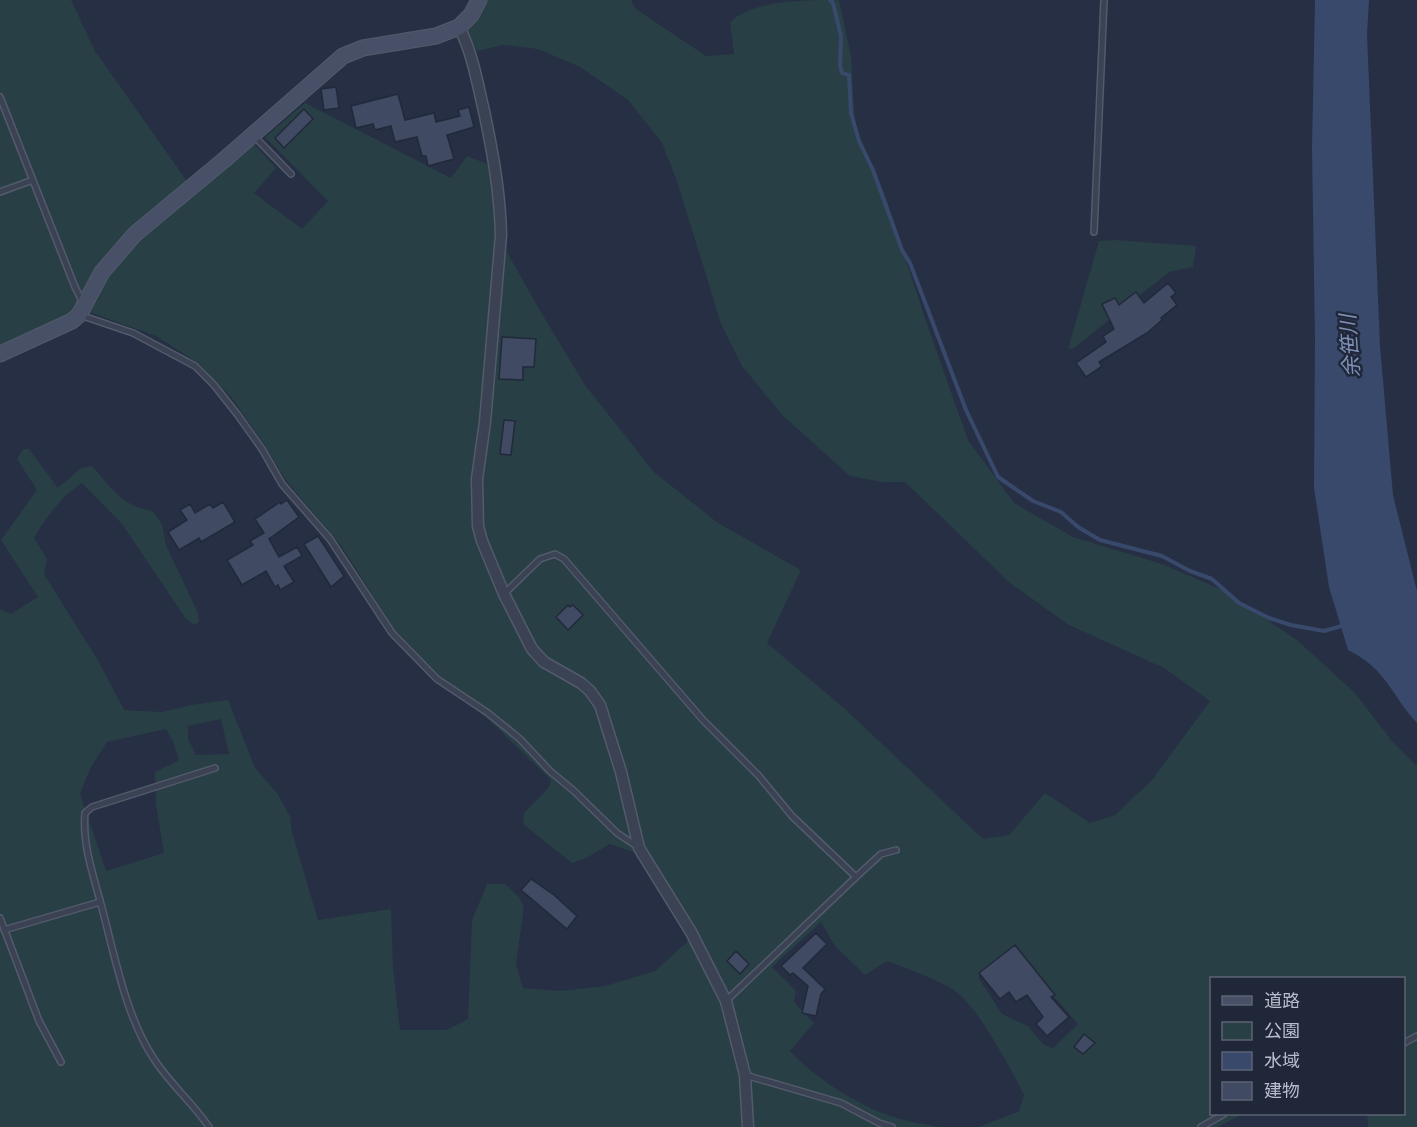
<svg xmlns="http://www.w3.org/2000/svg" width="1417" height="1127" font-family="'IBM Plex Sans','Noto Sans JP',sans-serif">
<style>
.green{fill:#283f45;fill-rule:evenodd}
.water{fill:#39496c}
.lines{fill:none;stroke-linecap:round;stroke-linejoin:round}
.stream{stroke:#39496c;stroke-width:4}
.building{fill:#404a62;stroke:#21293b;stroke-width:1.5}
.lane-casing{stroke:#535a6b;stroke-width:8}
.street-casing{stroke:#535a6b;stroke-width:13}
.secondary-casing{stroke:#535a6b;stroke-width:17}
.lane{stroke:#3a4254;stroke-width:5}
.street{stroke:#3a4254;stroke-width:10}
.secondary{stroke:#485067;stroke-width:15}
.labels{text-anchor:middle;stroke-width:5;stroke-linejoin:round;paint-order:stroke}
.water-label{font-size:21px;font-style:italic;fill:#7e8fb6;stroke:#1f2739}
</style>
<rect width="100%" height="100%" fill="#262f44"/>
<path class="green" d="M0 0H71L95 51 194 191 252 142 276 168 254 193 302 229 328 201 265 137 305 103 451 178 467 156 487 164 494 193 497 234 535 302 585 385 654 472 718 523 801 570 767 643 844 708 983 839 1009 835 1045 793 1090 823 1115 815 1152 780 1210 701 1164 668 1069 625 1010 583 905 482H882L850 476 783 416 742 366 721 324 677 181 662 143 628 100 580 67 538 49 503 45 477 51 466 27 483 0H631L636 9 706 56 734 54 730 22C753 0 804 0 839 0L851 56 855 125 885 196 928 327 968 440 1014 503 1073 537 1162 564 1225 591 1297 640 1355 693 1392 741 1417 766V1127H1368L1367 1114H1404V978H1212V1114H1243L1218 1127H979L1019 1111 1024 1095C1011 1069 978 1007 955 991 935 978 910 970 887 961L865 975 835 946 821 922 772 967 796 991 794 1002 814 1023 790 1051C814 1077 857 1105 891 1116 907 1122 924 1124 941 1127H0V609L11 614 38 597 1 540 37 490 17 459 23 449H29L58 488 81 468 92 466C112 488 121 506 153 511L162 524 166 545 198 613 199 622 194 625 186 619 122 524 82 483C60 498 47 516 34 538L47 559 44 574 99 662 124 710 162 712 191 705 228 700 255 768 277 793 290 816 292 832 318 920 391 909 393 968 400 1030H447L468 1019 472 920 487 884H505L519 897 524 907 516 964 523 988 561 991 605 986 655 971 687 942 688 920 646 852 630 851 610 844 588 857 572 863 523 824 524 813 549 787 551 780 491 722 437 674 394 629 342 547 285 479 264 444 231 397 198 363 156 336 92 313 74 312 0 353ZM221 719 229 754 196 755 188 739V726ZM166 729 173 741 179 760 155 772 156 805 164 853 106 871 80 794 91 767 107 742ZM1013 950 1078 1024 1053 1048 1044 1045 1028 1026 1002 1014 978 977Z
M1116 240 1196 246 1193 267 1169 272 1074 348 1068 349 1099 241Z"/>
<path class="water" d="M1315 0H1369L1367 34 1380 346 1393 495 1417 591V723C1390 694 1388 670 1348 650L1329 587 1314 488 1315 340 1312 148Z"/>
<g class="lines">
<path class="stream" d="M830 0 833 3 841 36 840 66 842 73 849 75 851 113 859 141 873 170 902 250 910 263 966 410 998 477 1033 501 1061 512 1078 527 1100 540 1162 556 1190 571 1212 579 1239 603 1269 618 1291 625 1324 631 1345 625"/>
</g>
<path class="building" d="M336 87 339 108 324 110 321 89Z
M398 94 405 120 434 113 436 122 460 116 458 110 469 107 474 127 447 135 454 159 428 166 426 156H422L417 137 395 142 391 126 375 130 373 124 356 128 351 106Z
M304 109 313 119 284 148 275 138Z
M1168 283 1176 293 1171 297 1177 305 1161 318 1162 320 1147 333 1099 362 1102 366 1086 377 1076 363 1106 342 1103 336 1114 329 1102 304 1115 298 1119 305 1136 292 1144 303Z
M502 337 536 339 534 367H523V380L499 379Z
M504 420 515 421 511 455 500 454Z
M287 500 299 517 269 539 279 557 297 547 302 556 284 566 294 582 280 590 278 585 275 587 266 571 242 585 227 560 253 545 250 541 264 533 255 519 280 502 281 504Z
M223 502 235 522 201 542 199 538 179 550 168 532 187 520 180 510 190 504 195 513 210 504 213 508Z
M318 536 344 576 331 587 304 544Z
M568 605 570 607 573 605 583 615 568 630 556 617Z
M531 879 554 895 577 916 567 929 521 890Z
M816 933 827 944 803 968 825 989 821 994 816 1016 802 1013 808 986 793 973 790 975 781 966Z
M1015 945 1055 995 1051 997 1069 1017 1047 1036 1036 1024 1043 1017 1027 995 1016 1002 1009 992 1000 999 979 973Z
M736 951 749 964 740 974 727 961Z
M1084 1034 1095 1043 1083 1054 1074 1047Z"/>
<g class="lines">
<g class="lane-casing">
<path id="lane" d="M0 97 75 287 82 301
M254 136 291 174
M0 192 33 180
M1094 232 1104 0
M80 315 133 333 195 366 214 385 237 414 262 449 282 484 330 539 392 633 437 679 488 713 520 739 550 771 574 791 617 833 638 847
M504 594 540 559 555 554 564 559 703 720 758 775 792 816 856 877 726 1001
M856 877 881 854 896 850
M0 918 39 1021 61 1062
M4 930 100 902
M1404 1043 1417 1036
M745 1075 841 1103 879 1123 892 1127
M209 1127C193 1103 170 1084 154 1059 126 1017 115 957 102 908 94 877 82 845 85 813L92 807 215 768
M1201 1127 1224 1114"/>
</g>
<g class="street-casing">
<path id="street" d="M459 27C473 54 477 82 484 111 493 154 500 192 501 235L485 422 477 479 478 526 482 541 504 594 532 649 544 662 581 683 590 691 600 705 621 772 639 848 691 932 726 1001 745 1075 748 1127"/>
</g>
<g class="secondary-casing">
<path id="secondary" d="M0 354 72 321 79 315 102 272 135 234 224 160 343 56 363 48 436 36 459 27 471 15 479 0"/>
</g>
<use href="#lane" class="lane"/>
<use href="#street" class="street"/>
<use href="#secondary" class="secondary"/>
</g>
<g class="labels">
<g class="water-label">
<text transform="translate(1350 346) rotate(-94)" y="7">余笹川</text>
</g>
</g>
<rect x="1210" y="977" width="195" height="138" fill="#1f2739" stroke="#5c6374" stroke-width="1.5"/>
<rect x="1222" y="996" width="30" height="9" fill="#485067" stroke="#5c6374" stroke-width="1.5"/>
<text x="1264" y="1007" font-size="18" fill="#b8becd">道路</text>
<rect x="1222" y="1022" width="30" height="18" fill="#283f45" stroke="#5c6374" stroke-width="1.5"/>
<text x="1264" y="1037" font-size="18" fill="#b8becd">公園</text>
<rect x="1222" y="1052" width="30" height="18" fill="#39496c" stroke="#5c6374" stroke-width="1.5"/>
<text x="1264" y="1067" font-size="18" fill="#b8becd">水域</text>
<rect x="1222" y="1082" width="30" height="18" fill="#404a62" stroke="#5c6374" stroke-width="1.5"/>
<text x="1264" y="1097" font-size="18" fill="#b8becd">建物</text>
</svg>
